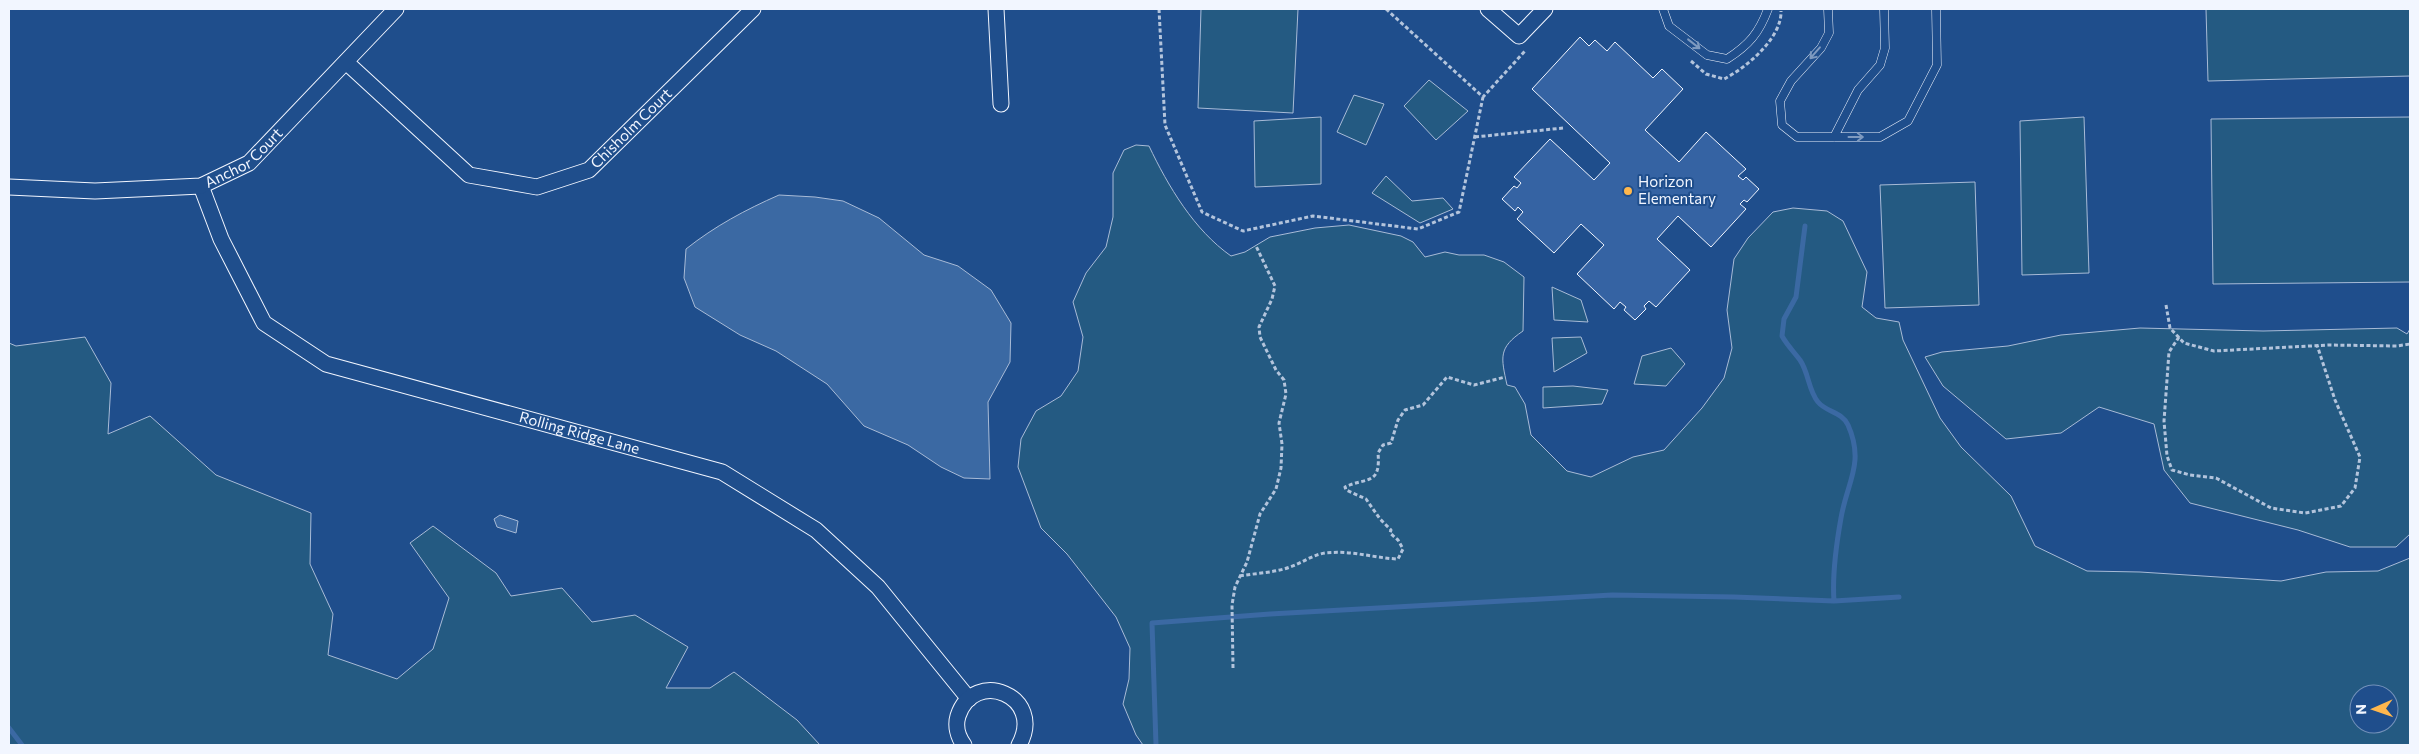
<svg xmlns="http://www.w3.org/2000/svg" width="2419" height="754" font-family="Commissioner,sans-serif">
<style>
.green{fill:#245a82;stroke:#a8bbd7;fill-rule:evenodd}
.water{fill:#3b69a3;stroke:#a8bbd7}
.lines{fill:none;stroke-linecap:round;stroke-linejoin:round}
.stream{stroke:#3b69a3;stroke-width:5}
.building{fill:#3563a3;stroke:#f2f6ff}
.service-casing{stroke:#f2f6ff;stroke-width:9}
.minor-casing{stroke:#f2f6ff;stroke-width:17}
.path{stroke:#b3c4dc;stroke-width:3;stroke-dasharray:4 2.5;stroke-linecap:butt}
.service{stroke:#1f4e8c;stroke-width:8}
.minor{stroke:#1f4e8c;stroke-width:15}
.oneway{stroke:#7e9ac0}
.poi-dot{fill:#ffb74d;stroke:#1f4e8c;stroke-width:2}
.labels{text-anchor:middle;stroke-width:4;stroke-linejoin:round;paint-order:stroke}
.street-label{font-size:15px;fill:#f2f6ff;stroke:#1f4e8c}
.poi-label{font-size:15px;fill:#f2f6ff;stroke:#1f4e8c;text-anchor:start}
</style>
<rect width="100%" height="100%" fill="#1f4e8c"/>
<path class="green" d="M1201 9H1298L1293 113 1198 108Z
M2206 9H2410V76L2208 81Z
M1429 80 1468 111 1436 140 1404 106Z
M1354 95 1384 104 1366 145 1337 132Z
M1321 117V184L1255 187 1254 121Z
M2084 117 2089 273 2022 275 2020 121Z
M2410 117V282L2213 284 2211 119Z
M1136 145 1149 146C1168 186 1194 230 1231 256L1245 252 1270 237 1315 228 1349 225 1401 236 1413 242 1425 257 1445 252 1459 255H1484L1504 262 1524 277 1523 331C1498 348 1501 357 1507 385L1515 387 1525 404 1531 435 1567 471 1591 477 1633 457 1664 450 1702 408 1724 378 1732 348 1727 310 1734 259 1748 238 1773 212 1793 208 1827 211 1843 221 1867 272 1862 307 1876 318 1899 322 1903 340 1940 418 1961 447 2011 496 2035 546 2087 571 2140 572 2281 581 2326 572 2378 571 2410 558V745H1143L1136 735 1123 704 1129 679 1130 648 1116 617 1067 554 1041 528 1018 467 1021 439 1036 411 1061 396 1078 371 1083 337 1073 302 1086 273 1106 247 1113 217V173L1124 150ZM2359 694H2389V724H2359Z
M1386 176 1412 201 1443 198 1453 209 1420 223 1372 193Z
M1975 182 1979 305 1885 308 1880 185Z
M1552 287 1581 300 1588 322 1554 320Z
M2140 328 2263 331 2397 328 2407 334 2410 329V534L2396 547H2350L2298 530 2190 503 2164 470 2154 424 2099 407 2061 433 2006 439 1943 386 1925 357 1942 352 2008 346 2061 335Z
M85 337 111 383 108 434 150 416 216 475 311 513 310 564 333 614 328 655 397 679 433 649 449 598 410 543 433 526 496 573 511 596 562 588 592 622 635 615 688 647 666 688H710L734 672 797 720 820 745H9V343L16 346Z
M1581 337 1587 353 1554 372 1552 338Z
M1671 348 1685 364 1666 386 1634 384 1642 356Z
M1573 386 1608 390 1602 404 1543 408V387Z"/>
<path class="water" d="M779 195 815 197 843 201 879 218 924 255 958 266 991 290 1011 323 1010 362 988 402 990 479 964 478 941 467 908 445 864 426 827 384 776 351 740 335 695 307 684 278 686 249C715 226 745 210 779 195Z
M500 515 518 521 516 533 497 527 494 519Z"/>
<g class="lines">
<path class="stream" d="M1805 226 1796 297 1784 319 1782 336C1787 345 1794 352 1800 360 1809 373 1808 390 1818 402 1826 412 1842 412 1848 425 1865 463 1847 482 1841 518 1836 546 1832 574 1834 601
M9 728 22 745
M1156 745 1152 623 1270 614 1612 595 1734 597 1834 601 1899 597"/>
</g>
<path class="building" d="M1580 37 1589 46 1595 40 1607 51 1615 42 1653 78 1662 69 1683 89 1645 130 1679 162 1706 132 1746 169 1738 176 1743 180 1746 177 1759 189 1747 202 1744 200 1740 204 1746 209 1711 247 1678 216 1657 239 1690 270 1656 307 1649 301 1644 306 1646 309 1635 320 1624 310 1626 307 1620 302 1614 309 1577 274 1604 245 1581 224 1554 253 1517 219 1523 212 1518 207 1515 211 1502 199 1514 186 1517 188 1521 183 1514 177 1550 139 1594 180 1610 163 1532 89Z"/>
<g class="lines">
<g class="service-casing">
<path id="service" d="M1663 9 1669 26 1707 55 1727 59C1749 45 1759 33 1768 9
M1828 9 1829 33 1821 48 1791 81 1780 101 1782 125 1797 137H1880L1908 121 1937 65 1936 9
M1834 137 1858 90 1880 65 1885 48 1884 9"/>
</g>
<g class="minor-casing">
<g id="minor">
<path d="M996 9 1001 104"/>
<path d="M1488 9 1519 36 1545 9"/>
<path id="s1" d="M346 62 469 175 537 187 589 170 753 9"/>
<path id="s2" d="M201 186 221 239 264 323 326 364 722 472 816 530 878 587 969 699"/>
<path id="s3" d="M9 187 95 191 201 186 249 163 396 9"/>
<path d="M964 745C958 737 955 726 958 716 974 667 1046 696 1019 745"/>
</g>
</g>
<path class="path" d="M1159 9 1165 125 1202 212 1243 231 1313 216 1418 229 1459 212 1483 97
M1386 9 1483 97 1525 51
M1691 61 1706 74 1724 79C1746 68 1782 38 1781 11
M1475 137 1563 128
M2166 305 2170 328 2184 343 2214 351 2329 345 2397 346 2410 344
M2179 337 2169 352 2164 421 2167 456 2172 470 2190 475 2216 478 2271 508 2305 513 2341 506 2355 488 2360 457 2335 400 2317 345
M1240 576C1256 573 1274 573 1290 567 1302 563 1312 555 1325 553 1352 550 1373 558 1398 559L1403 549 1398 540 1390 533 1391 530 1380 519 1366 499 1346 490 1345 487C1366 477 1381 486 1378 453L1383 445 1391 443 1398 420 1405 410 1423 405 1447 377 1474 385 1505 377
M1233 668 1232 605 1235 587 1247 562 1260 514 1276 489 1281 468 1282 444 1279 423 1286 394 1284 380 1276 370 1260 337 1259 327 1272 299 1275 286 1256 246"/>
<use href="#service" class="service"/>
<use href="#minor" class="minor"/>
</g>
<defs><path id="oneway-shaft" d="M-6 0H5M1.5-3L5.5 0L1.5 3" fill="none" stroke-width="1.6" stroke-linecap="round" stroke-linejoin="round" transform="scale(1.25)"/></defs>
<g class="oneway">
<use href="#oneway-shaft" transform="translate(1694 44) rotate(38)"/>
<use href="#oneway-shaft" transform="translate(1815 53) rotate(131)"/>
<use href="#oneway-shaft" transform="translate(1856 137)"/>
</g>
<circle class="poi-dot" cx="1628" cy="191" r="5"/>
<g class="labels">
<g class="street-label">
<text dy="5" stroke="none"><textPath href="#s1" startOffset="350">Chisholm Court</textPath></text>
<text dy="5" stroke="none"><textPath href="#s3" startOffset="244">Anchor Court</textPath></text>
<text dy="5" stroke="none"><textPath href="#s2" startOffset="488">Rolling Ridge Lane</textPath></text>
</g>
<g class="poi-label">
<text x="1638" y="187">Horizon<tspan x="1638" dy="17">Elementary</tspan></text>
</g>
</g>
<rect width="2419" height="754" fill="none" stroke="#f2f6ff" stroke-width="20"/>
<g transform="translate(2374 709) rotate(268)"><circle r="24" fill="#1f4e8c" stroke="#7391ba"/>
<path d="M0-4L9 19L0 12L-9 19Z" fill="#ffb74d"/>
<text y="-8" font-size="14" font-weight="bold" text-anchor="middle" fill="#f2f6ff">N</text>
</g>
</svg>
